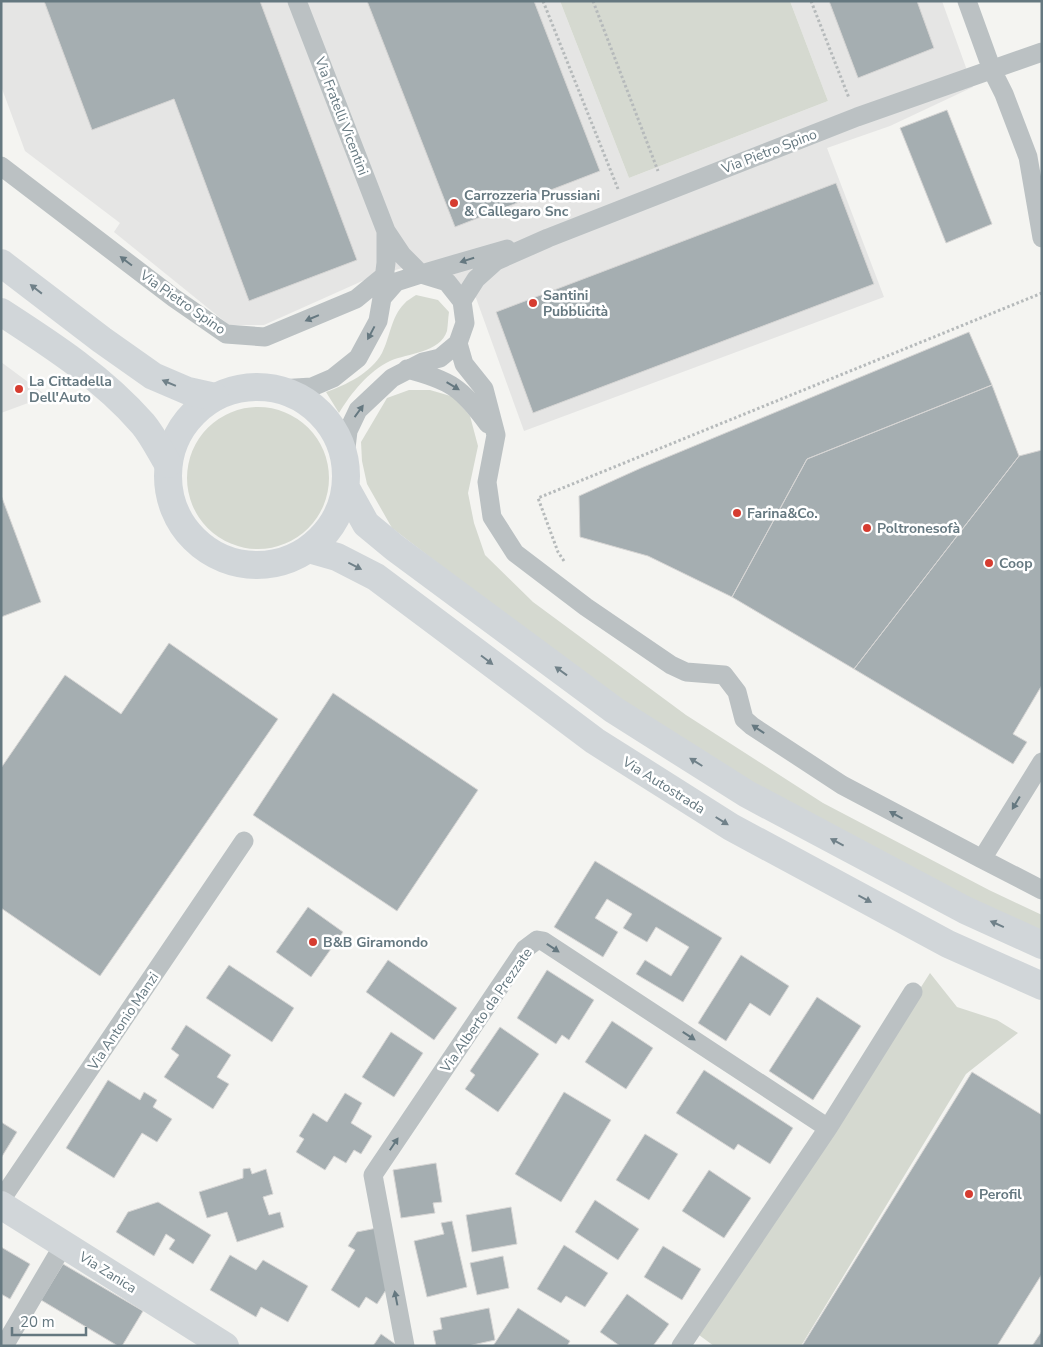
<svg xmlns="http://www.w3.org/2000/svg" width="1043" height="1347" font-family="'Nunito Sans',sans-serif">
<style>
.built{fill:#e5e5e4}
.green{fill:#d5d9d0}
.building{fill:#a5aeb1;stroke:#d6d5d4}
.lines{fill:none;stroke-linecap:round;stroke-linejoin:round}
.path{stroke:#b6babb;stroke-width:3;stroke-dasharray:2.5 2.5;stroke-linecap:butt}
.minor{stroke:#bbc1c3;stroke-width:19}
.secondary{stroke:#d1d6d9;stroke-width:28}
.trunk{stroke:#d1d6d9;stroke-width:28}
.oneway{fill:#657880}
.oneway2{fill:#708189}
.poi-dot{fill:#d63c30;stroke:#fff;stroke-width:2}
.labels{text-anchor:middle;stroke-width:5;stroke-linejoin:round;paint-order:stroke}
.street-label{font-size:14px;fill:#657880;stroke:#fff}
.poi-label{font-size:14px;font-weight:bold;fill:#657880;stroke:#fff;text-anchor:start}
</style>
<rect width="100%" height="100%" fill="#f4f4f1"/>
<path class="built" d="M1 1H560L629 178 828 101 790 1H942L973 87 890 126 827 148 884 297 524 431 476 298 422 262 369 278 264 325H229L114 232 120 223 25 151 1 86Z
M1 362 28 382 47 396 1 413Z"/>
<path class="green" d="M560 1H790L828 101 629 178Z
M416 295 438 300 449 312C448 318 448 325 447 331 440 353 408 353 390 361 369 371 351 393 339 413L326 392C346 385 371 373 382 353 390 338 391 317 404 304 407 300 412 298 416 295Z
M409 390H430L454 397 470 416 478 446 468 493 474 523 485 555 533 602 686 715 823 803 989 890 1042 915V936L742 782 607 693 392 528 367 484 362 461 361 442 387 398Z
M187 478a71 71 0 1 1 142 0a71 71 0 1 1-142 0Z
M930 973 957 1007 997 1020 1018 1033 966 1074 801 1346H714L699 1335Z"/>
<path class="building" d="M44 1H260L357 260 249 301 174 99 92 130Z
M367 1H534L600 171 455 227Z
M829 1H917L934 48 858 78Z
M947 110 992 224 946 243 900 128Z
M836 183 874 284 533 413 496 312Z
M969 332 992 385 807 459 732 597 648 556 580 537 579 496 641 468Z
M992 385 1019 456 854 669 732 597 807 459Z
M1042 450V685L1013 734 1027 742 1013 764 854 669 1019 456Z
M1 495 41 602 1 617Z
M169 643 278 719 100 976 1 908V768L65 675 121 714Z
M333 693 478 790 397 911 253 815Z
M595 861 722 938 683 1002 636 974 645 960 671 976 689 947 656 927 647 942 623 928 632 914 607 899 595 918 618 932 603 957 554 927Z
M308 907 343 932 311 977 276 952Z
M741 955 789 986 770 1016 750 1003 726 1041 698 1023Z
M388 960 457 1008 434 1040 366 992Z
M229 965 294 1008 272 1042 206 998Z
M547 970 594 1000 569 1040 562 1035 556 1044 517 1018Z
M817 997 861 1026 813 1100 769 1071Z
M612 1021 653 1048 626 1089 585 1062Z
M186 1025 231 1055 217 1077 229 1084 213 1109 164 1077 179 1055 171 1049Z
M500 1027 539 1054 498 1112 465 1089 475 1075 470 1071Z
M391 1032 423 1053 394 1097 362 1077Z
M704 1070 793 1128 770 1164 738 1144 734 1150 676 1113Z
M972 1072 1042 1115V1274L997 1346H802Z
M108 1080 140 1100 144 1092 157 1100 153 1107 172 1119 157 1142 142 1133 114 1178 66 1148Z
M564 1092 611 1120 561 1202 515 1174Z
M345 1093 362 1103 351 1123 372 1136 361 1154 354 1150 346 1163 334 1156 325 1170 296 1152 304 1139 299 1136 313 1113 327 1122Z
M1 1122 17 1132 1 1158Z
M645 1134 678 1154 649 1200 616 1180Z
M436 1163 442 1202 433 1203 435 1213 401 1218 393 1170Z
M250 1168 252 1174 266 1169 273 1194 263 1197 269 1215 280 1212 284 1227 237 1242 227 1212 207 1218 199 1192 243 1178V1169Z
M709 1170 751 1198 724 1238 682 1211Z
M595 1200 639 1229 618 1260 575 1232Z
M158 1202 211 1235 193 1264 169 1249 175 1240 166 1234 154 1256 116 1232 128 1212Z
M511 1207 517 1244 472 1252 466 1215Z
M452 1221 467 1287 427 1297 414 1241 444 1234 441 1223Z
M377 1228 389 1285 377 1304 366 1297 359 1308 331 1290 355 1250 348 1246 357 1232Z
M564 1245 608 1273 585 1307 566 1296 561 1303 537 1289Z
M663 1246 701 1269 682 1300 644 1277Z
M1 1247 30 1264 10 1299 1 1294Z
M230 1255 256 1270 263 1260 308 1286 288 1322 261 1307 256 1317 210 1290Z
M503 1256 509 1288 477 1295 470 1263Z
M63 1264 143 1311 122 1346H118L41 1300Z
M627 1294 669 1324 653 1346H620L600 1332Z
M489 1308 495 1340 468 1346H436L433 1331 442 1329 440 1318Z
M518 1308 570 1341 567 1346H493Z
M1042 1331V1346H1032Z
M381 1334 398 1346H373Z"/>
<g class="lines">
<path class="path" d="M543 1 618 189
M593 1 658 171
M811 1 849 98
M564 561 558 552 538 498 1042 293"/>
<path class="minor" d="M297 1 386 231 402 255 421 274 507 249
M967 1 992 70 1004 94 1028 157 1042 238
M1 166 174 298 226 334 265 337 356 299 384 276
M383 287 386 263V231
M462 301 476 279 496 261 548 238 857 117 1042 52
M458 343 464 364 484 389 496 435 487 482 492 517 515 553 586 607 671 665 686 672 724 675 737 692 744 719 752 726 842 785 982 859 1042 762
M407 369C450 380 462 388 488 424
M279 389 312 387 333 378 358 358 378 321 382 298 396 282 421 274 447 282 462 301 465 323 458 343 440 358 423 362 392 378 358 410 348 431 345 456
M982 859 1042 890
M828 1128 913 992
M1 1200 244 841
M4 1346 58 1254 68 1247
M405 1346 373 1175 525 949 537 940 543 941 828 1128 681 1346"/>
<path class="secondary" d="M168 476a89 89 0 1 1 178 0a89 89 0 1 1-178 0Z
M346 488 366 524 395 548 614 710 747 794 965 910 1042 945
M309 549 337 557 376 577 595 741 731 827 948 944 1042 986
M1 1205 225 1346"/>
<path class="trunk" d="M1 263 102 340 153 376 188 391 215 397
M1 312C52 345 103 378 143 424 153 436 160 451 168 464"/>
</g>
<defs><path id="oneway-solid" d="M-6-.8H1V-3.2L6.5 0L1 3.2V.8H-6Z" transform="scale(1.25)"/></defs>
<g class="oneway">
<use href="#oneway-solid" transform="translate(467 260) rotate(162)"/>
<use href="#oneway-solid" transform="translate(126 261) rotate(-143)"/>
<use href="#oneway-solid" transform="translate(312 318) rotate(157)"/>
<use href="#oneway-solid" transform="translate(371 333) rotate(118)"/>
<use href="#oneway-solid" transform="translate(453 386) rotate(31)"/>
<use href="#oneway-solid" transform="translate(359 411) rotate(-54)"/>
<use href="#oneway-solid" transform="translate(758 729) rotate(-146)"/>
<use href="#oneway-solid" transform="translate(1016 803) rotate(121)"/>
<use href="#oneway-solid" transform="translate(896 815) rotate(-151)"/>
<use href="#oneway-solid" transform="translate(553 948) rotate(33)"/>
<use href="#oneway-solid" transform="translate(689 1036) rotate(33)"/>
<use href="#oneway-solid" transform="translate(394 1144) rotate(-56)"/>
<use href="#oneway-solid" transform="translate(396 1298) rotate(-101)"/>
</g>
<g class="oneway2">
<use href="#oneway-solid" transform="translate(36 289) rotate(-142)"/>
<use href="#oneway-solid" transform="translate(169 383) rotate(-157)"/>
<use href="#oneway-solid" transform="translate(355 566) rotate(27)"/>
<use href="#oneway-solid" transform="translate(487 660) rotate(37)"/>
<use href="#oneway-solid" transform="translate(561 671) rotate(-144)"/>
<use href="#oneway-solid" transform="translate(696 762) rotate(-148)"/>
<use href="#oneway-solid" transform="translate(722 821) rotate(32)"/>
<use href="#oneway-solid" transform="translate(837 842) rotate(-152)"/>
<use href="#oneway-solid" transform="translate(865 899) rotate(28)"/>
<use href="#oneway-solid" transform="translate(997 924) rotate(-156)"/>
</g>
<g class="poi-dot">
<circle cx="454" cy="203" r="5"/>
<circle cx="533" cy="303" r="5"/>
<circle cx="19" cy="389" r="5"/>
<circle cx="737" cy="513" r="5"/>
<circle cx="867" cy="528" r="5"/>
<circle cx="989" cy="563" r="5"/>
<circle cx="313" cy="942" r="5"/>
<circle cx="969" cy="1194" r="5"/>
</g>
<g class="labels">
<g class="street-label">
<text transform="translate(342 116) rotate(69)" y="5">Via Fratelli Vicentini</text>
<text transform="translate(769 151) rotate(-21)" y="5">Via Pietro Spino</text>
<text transform="translate(183 302) rotate(35)" y="5">Via Pietro Spino</text>
<text transform="translate(664 785) rotate(32)" y="5">Via Autostrada</text>
<text transform="translate(486 1010) rotate(-55)" y="5">Via Alberto da Prezzate</text>
<text transform="translate(123 1021) rotate(-56)" y="5">Via Antonio Manzi</text>
<text transform="translate(108 1272) rotate(32)" y="5">Via Zanica</text>
</g>
<g class="poi-label">
<text x="464" y="200">Carrozzeria Prussiani<tspan x="464" dy="16">&amp; Callegaro Snc</tspan></text>
<text x="543" y="300">Santini<tspan x="543" dy="16">Pubblicità</tspan></text>
<text x="29" y="386">La Cittadella<tspan x="29" dy="16">Dell'Auto</tspan></text>
<text x="747" y="518">Farina&amp;Co.</text>
<text x="877" y="533">Poltronesofà</text>
<text x="999" y="568">Coop</text>
<text x="323" y="947">B&amp;B Giramondo</text>
<text x="979" y="1199">Perofil</text>
</g>
</g>
<rect width="1043" height="1347" fill="none" stroke="#657880" stroke-width="5"/>
<path d="M12 1327v8h74v-8" fill="none" stroke="#657880" stroke-width="2.5"/>
<text x="20" y="1327" font-size="15" fill="#657880" stroke="#ffffff" stroke-width="4" paint-order="stroke">20 m</text>
</svg>
